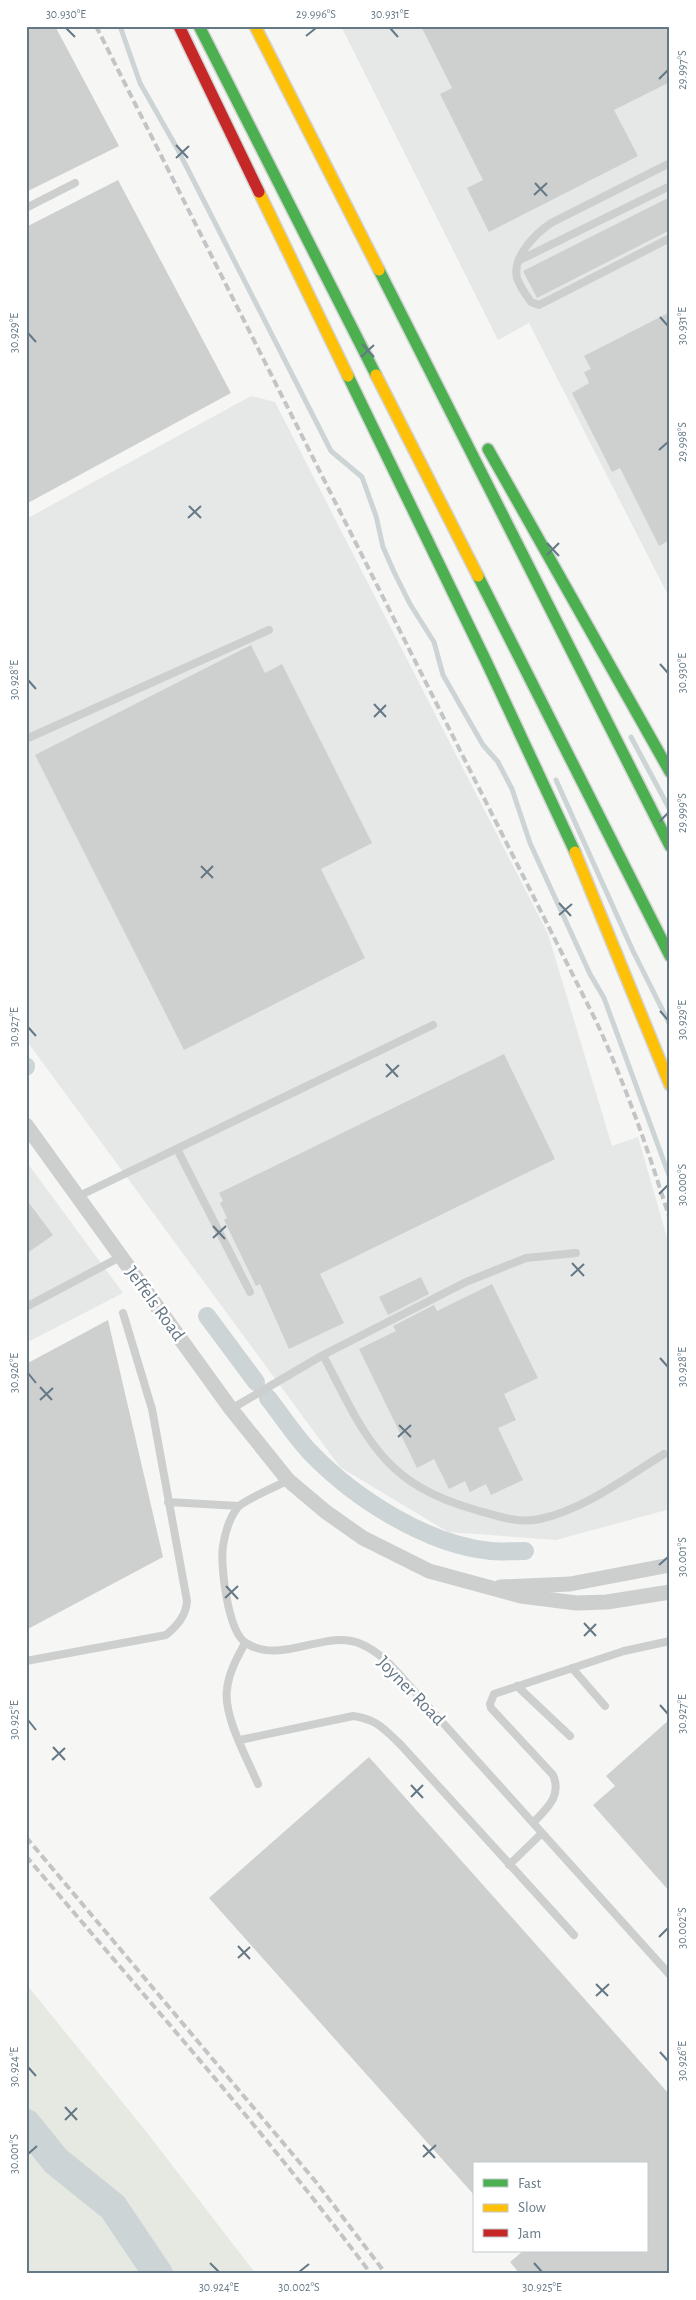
<svg xmlns="http://www.w3.org/2000/svg" width="696" height="2300" font-family="'Alegreya Sans',sans-serif">
<style>
.built{fill:#e6e7e7}
.green{fill:#e6e9e2}
.water{fill:#ccd4d6}
.lines{fill:none;stroke-linecap:round;stroke-linejoin:round}
.stream{stroke:#ccd4d6;stroke-width:5}
.canal{stroke:#ccd4d6;stroke-width:18}
.river{stroke:#ccd4d6;stroke-width:30}
.building{fill:#ced0d0}
.fast-casing{stroke:#d2d3d3;stroke-width:14}
.slow-casing{stroke:#d2d3d3;stroke-width:14}
.jam-casing{stroke:#d2d3d3;stroke-width:14}
.lane{stroke:#cdcfcf;stroke-width:8}
.street{stroke:#cdcfcf;stroke-width:15}
.fast{stroke:#4caf50;stroke-width:11}
.slow{stroke:#ffc107;stroke-width:11}
.jam{stroke:#c62828;stroke-width:11}
.rail{stroke:#c2c4c5;stroke-width:4;stroke-dasharray:8 4;stroke-linecap:butt}
.ticks{fill:none;stroke:#657885;stroke-width:2}
.labels{text-anchor:middle;stroke-width:5;stroke-linejoin:round;paint-order:stroke}
.street-label{font-size:19px;fill:#657885;stroke:#fff}
.neatline{fill:none;stroke:#657885;stroke-width:2}
.ticks-label{font-size:12px;text-anchor:middle;fill:#657885}
</style>
<rect width="100%" height="100%" fill="#f6f6f4"/>
<path class="built" d="M341 26H670V599L529 323 498 340Z
M251 396 275 402 548 934 612 1146 638 1137 670 1248V1509L556 1540 448 1532 340 1467 26 1040V519Z
M26 1161 123 1293 26 1343Z"/>
<path class="green" d="M26 1984 145 2130 256 2274H174L159 2261 148 2243 120 2215C119 2238 132 2257 146 2274H26Z"/>
<path class="water" d="M120 2215 134 2219 159 2261 174 2274H146C131 2256 121 2238 120 2215Z"/>
<g class="lines">
<path class="stream" d="M120 26 140 83 178 150 331 451 362 477 376 516 383 547 394 572 410 604 434 642 443 675 483 745 498 762 512 789 530 843 546 878 590 974 604 998 670 1178
M631 737 670 810
M556 780 633 951 670 1025"/>
<path class="canal" d="M26 1066V1067
M207 1316 256 1382
M268 1398C282 1416 295 1436 310 1452 354 1498 427 1545 491 1551 502 1552 514 1551 525 1551"/>
<path class="river" d="M26 2124 56 2161 113 2207 158 2274"/>
</g>
<path class="building" d="M26 26H55L119 146 26 192Z
M421 26H670V82L614 110 638 156 489 232 467 188 483 180 440 94 452 88Z
M118 180 231 393 26 504V227Z
M670 197V230L537 298 523 271Z
M670 312V540L659 546 620 468 612 472 572 393 589 383 584 372 591 369 584 356Z
M251 645 265 673 282 664 372 843 321 869 365 958 184 1050 35 755Z
M504 1054 555 1159 320 1274 344 1323 289 1349 260 1284 256 1286 224 1220 227 1218 220 1203 223 1201 219 1193Z
M26 1199 53 1235 26 1254Z
M421 1277 429 1294 388 1315 379 1297Z
M492 1284 538 1378 504 1394 516 1420 498 1428 523 1480 491 1495 486 1484 470 1492 465 1481 449 1489 434 1459 417 1468 359 1349 396 1331 393 1326 434 1305 437 1311Z
M108 1320 163 1557 26 1630V1364Z
M670 1719V1892L593 1805 615 1786 606 1776Z
M369 1757 670 2095V2274H520L510 2262 523 2251H647V2164H475V2196L209 1898Z"/>
<g class="lines">
<g class="fast-casing">
<path id="fast" d="M199 26 376 375
M379 270 670 846
M348 376 486 661 575 852
M488 449 670 772
M478 576 670 956"/>
</g>
<g class="slow-casing">
<path id="slow" d="M255 26 379 270
M259 192 348 376
M376 375 478 576
M575 852 670 1085"/>
</g>
<g class="jam-casing">
<path id="jam" d="M179 26 259 192"/>
</g>
<path class="lane" d="M670 163 551 223C535 234 512 257 517 278 520 287 526 295 531 302L539 305 670 238
M26 208 75 183
M520 260 670 186
M26 739 269 630
M177 1149 250 1292
M79 1196 433 1025
M26 1307 122 1256
M323 1355C365 1436 382 1484 476 1510 497 1516 519 1524 540 1519 585 1509 625 1478 664 1454
M231 1409 323 1355 466 1282 526 1258 576 1253
M288 1480C278 1486 244 1500 238 1507 230 1517 225 1533 223 1546 220 1566 228 1632 246 1643 282 1666 326 1628 361 1644 380 1652 394 1668 407 1683L670 1975
M168 1502 239 1506
M245 1643C237 1658 229 1672 227 1689 223 1716 248 1760 258 1784
M26 1661 166 1635C177 1626 186 1616 187 1601L152 1409 123 1313
M572 1668 605 1706
M517 1686 570 1736
M240 1740 353 1716C376 1719 383 1728 400 1744L574 1935
M534 1822C547 1808 562 1796 553 1775L491 1708 490 1704 494 1694 624 1651 670 1641
M509 1865 542 1833"/>
<path class="street" d="M26 1125 231 1409 288 1480 326 1512 363 1538 429 1571 521 1596 576 1603 607 1602 670 1592
M500 1587 570 1584 670 1565"/>
<use href="#fast" class="fast"/>
<use href="#slow" class="slow"/>
<use href="#jam" class="jam"/>
<path class="rail" d="M96 26 596 1021C626 1086 649 1152 670 1220
M26 1837 316 2182 386 2274
M26 1856C142 1994 263 2129 371 2274"/>
</g>
<path class="ticks" d="M66 28 75 37M390 28 398 37M306 36 316 28M659 79 668 70M176 145 188 158M176 158 189 146M535 183 547 196M534 195 547 183M660 317 668 326M28 333 36 342M362 344 374 357M361 357 374 345M659 450 668 442M189 506 201 518M188 518 201 506M547 543 559 556M547 555 559 543M660 664 668 673M28 680 36 689M374 704 386 717M374 717 386 705M659 822 668 813M201 866 213 878M201 878 213 866M559 903 571 916M559 915 572 904M660 1011 668 1020M28 1027 36 1036M386 1064 398 1077M386 1077 399 1065M659 1194 668 1185M213 1226 225 1239M213 1238 226 1226M572 1263 584 1276M571 1276 584 1264M660 1358 668 1367M28 1373 36 1383M40 1387 52 1400M40 1400 53 1388M399 1425 411 1437M398 1437 411 1425M659 1565 668 1557M226 1586 238 1599M225 1598 238 1586M584 1623 596 1636M584 1636 596 1624M660 1705 668 1714M28 1720 36 1730M53 1747 65 1760M52 1760 65 1748M411 1785 423 1798M411 1797 423 1785M659 1937 668 1928M238 1946 250 1959M238 1958 250 1947M596 1984 608 1996M596 1996 609 1984M660 2052 668 2061M28 2067 36 2076M65 2107 77 2120M65 2120 77 2108M423 2145 435 2158M28 2154 37 2146M423 2157 436 2145M210 2263 219 2272M534 2263 542 2272M299 2272 309 2264"/>
<g class="labels">
<g class="street-label">
<text transform="translate(156 1303) rotate(54)" y="7">Jeffels Road</text>
<text transform="translate(412 1690) rotate(46)" y="7">Joyner Road</text>
</g>
</g>
<rect width="696" height="2300" fill="none" stroke="#ffffff" stroke-width="55"/>
<rect x="473" y="2162" width="175" height="90" fill="#ffffff" stroke="#c1c9ce"/>
<rect x="483" y="2179" width="25" height="8" fill="#4caf50" stroke="#c1c9ce"/>
<text x="518" y="2188" font-size="15" fill="#657885">Fast</text>
<rect x="483" y="2204" width="25" height="8" fill="#ffc107" stroke="#c1c9ce"/>
<text x="518" y="2212" font-size="15" fill="#657885">Slow</text>
<rect x="483" y="2229" width="25" height="8" fill="#c62828" stroke="#c1c9ce"/>
<text x="518" y="2238" font-size="15" fill="#657885">Jam</text>
<rect x="28" y="28" width="640" height="2244" class="neatline"/>
<g class="ticks-label">
<text x="66" y="18">30.930°E</text>
<text x="316" y="18">29.996°S</text>
<text x="390" y="18">30.931°E</text>
<text transform="translate(682 70) rotate(-90)" y="4">29.997°S</text>
<text transform="translate(682 326) rotate(-90)" y="4">30.931°E</text>
<text transform="translate(14 333) rotate(-90)" y="4">30.929°E</text>
<text transform="translate(682 442) rotate(-90)" y="4">29.998°S</text>
<text transform="translate(682 673) rotate(-90)" y="4">30.930°E</text>
<text transform="translate(14 680) rotate(-90)" y="4">30.928°E</text>
<text transform="translate(682 813) rotate(-90)" y="4">29.999°S</text>
<text transform="translate(682 1020) rotate(-90)" y="4">30.929°E</text>
<text transform="translate(14 1027) rotate(-90)" y="4">30.927°E</text>
<text transform="translate(682 1185) rotate(-90)" y="4">30.000°S</text>
<text transform="translate(682 1367) rotate(-90)" y="4">30.928°E</text>
<text transform="translate(14 1373) rotate(-90)" y="4">30.926°E</text>
<text transform="translate(682 1557) rotate(-90)" y="4">30.001°S</text>
<text transform="translate(682 1714) rotate(-90)" y="4">30.927°E</text>
<text transform="translate(14 1720) rotate(-90)" y="4">30.925°E</text>
<text transform="translate(682 1928) rotate(-90)" y="4">30.002°S</text>
<text transform="translate(682 2061) rotate(-90)" y="4">30.926°E</text>
<text transform="translate(14 2067) rotate(-90)" y="4">30.924°E</text>
<text transform="translate(14 2154) rotate(-90)" y="4">30.001°S</text>
<text x="219" y="2291">30.924°E</text>
<text x="299" y="2291">30.002°S</text>
<text x="542" y="2291">30.925°E</text>
</g>
</svg>
